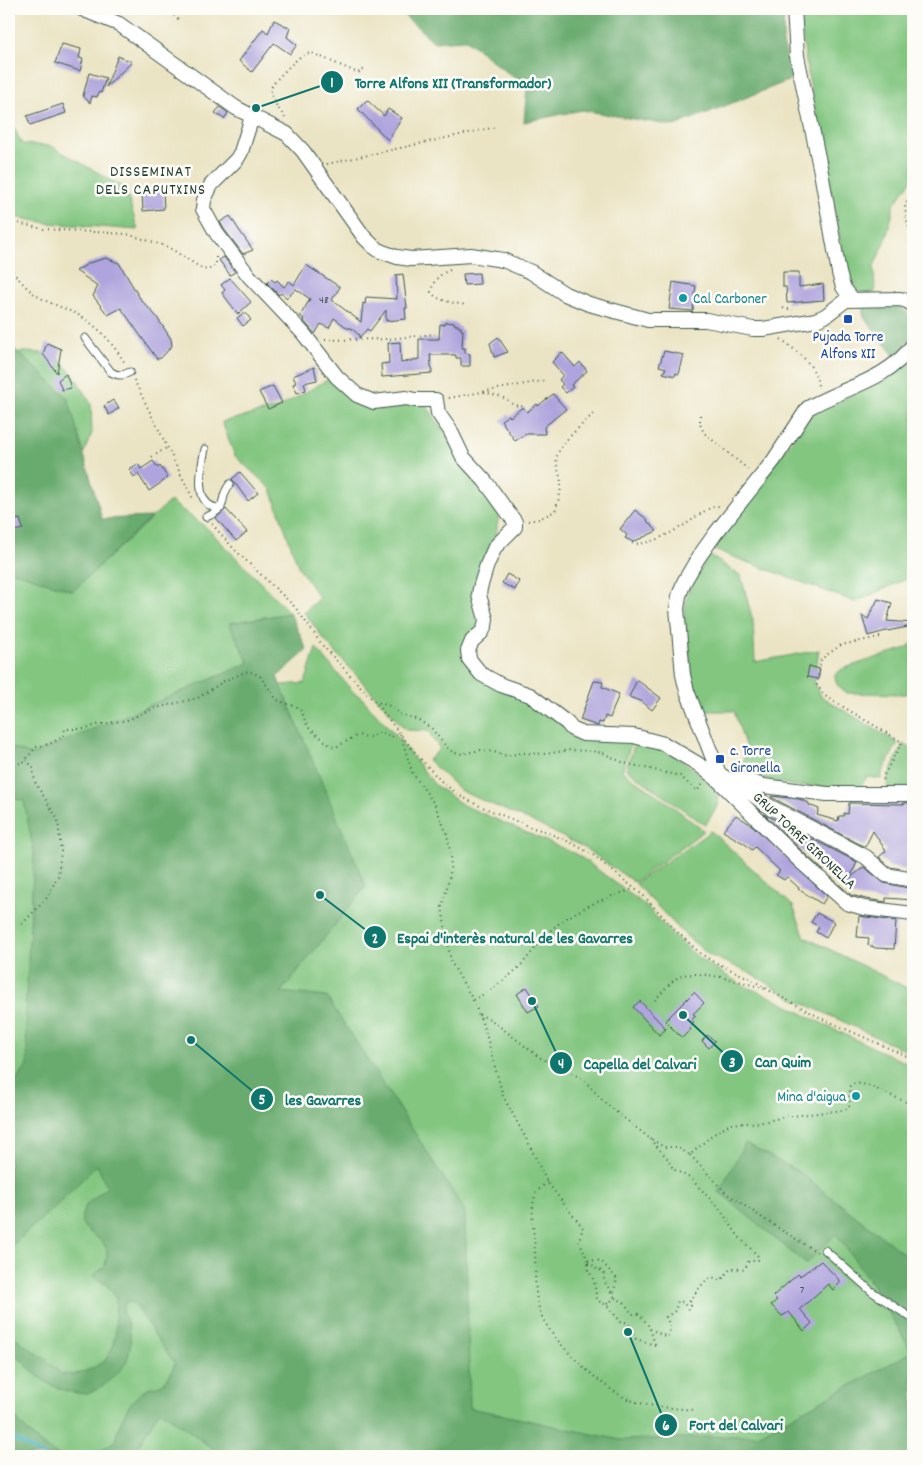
<svg xmlns="http://www.w3.org/2000/svg" width="922" height="1465" font-family="Dekko,sans-serif">
<style>
.green{fill:#82c680;stroke:#50825a}
.forest{fill:#69ab6e;stroke:#447451}
.lines{fill:none;stroke-linecap:round;stroke-linejoin:round}
.stream{stroke:#3eaeba;stroke-width:4}
.building{fill:#afa4dd}
.service-casing{stroke:#3e564a;stroke-width:9}
.minor-casing{stroke:#3e564a;stroke-width:16}
.path{stroke:#3e564a;stroke-width:2;stroke-dasharray:1 4;stroke-linecap:butt}
.service{stroke:#fff;stroke-width:7}
.minor{stroke:#fff;stroke-width:14}
.culture-dot{fill:#0f9aa8;stroke:#fdfcf7;stroke-width:2}
.transit-dot{fill:#1a4fb4;stroke:#fdfcf7;stroke-width:2}
.labels{text-anchor:middle;stroke-width:5;stroke-linejoin:round;paint-order:stroke}
.number-label{font-size:12px;fill:#43575e}
.culture-label{font-size:15px;fill:#0d838f;stroke:#fdfcf7;text-anchor:start}
.transit-label{font-size:15px;fill:#164399;stroke:#fdfcf7}
.street-label{font-size:15px;fill:#1f3d34;stroke:#fdfcf7}
.neighbourhood-label{font-size:16px;letter-spacing:1px;fill:#1f3d34;stroke:#fdfcf7}
.leader{fill:none;stroke:#0f766e;stroke-width:2}
.callout-dot{fill:#0f766e;stroke:#fdfcf7;stroke-width:2}
.mark-label{font-size:15px;text-anchor:middle;font-weight:bold;fill:#fff}
.callout-label{font-size:16px;text-anchor:middle;font-weight:bold;fill:#0f766e;stroke:#fdfcf7;stroke-width:5;stroke-linejoin:round;paint-order:stroke}
</style>
<rect width="100%" height="100%" fill="#fdfcf7"/>
<filter id="ink" filterUnits="userSpaceOnUse"><feTurbulence type="fractalNoise" baseFrequency=".02" numOctaves="2"/><feDisplacementMap in="SourceGraphic" scale="10" xChannelSelector="R" yChannelSelector="G"/><feConvolveMatrix kernelMatrix="1 2 1 2 8 2 1 2 1" color-interpolation-filters="sRGB"/></filter>
<filter id="wash" filterUnits="userSpaceOnUse"><feTurbulence type="fractalNoise" baseFrequency=".0096" numOctaves="4" result="noise"/><feDisplacementMap in="SourceGraphic" scale="20" xChannelSelector="R" yChannelSelector="G"/><feGaussianBlur stdDeviation="1.12" result="paint"/><feColorMatrix in="noise" values="0 0 0 0 0 0 0 0 0 0 0 0 0 0 0 0 0 1.4 0 .05"/><feComposite in="paint" operator="in"/></filter>
<g filter="url(#wash)">
<rect width="100%" height="100%" fill="#ebe4c4"/>
<path class="green" d="M801 9H913V178L893 206V212L885 242 874 266 875 293C861 294 854 293 847 280 839 235 832 190 822 145 813 99 802 56 801 9Z
M9 118 22 144 51 146 125 188 138 230 48 223 9 216Z
M25 352 55 354 77 380 91 404 92 433 81 460 100 565 170 501 207 528 290 613 230 623 249 663 199 685 261 687 305 683 316 648 355 694 360 696 392 731 435 785 463 805 578 855 646 906 671 933 700 959 742 985 769 996 833 1029 913 1066V1456H9V353Z
M913 360V576L855 602 712 549 812 413 889 378Z
M332 377 350 394 426 405 499 512 496 536 487 554 482 621 465 658 507 690 563 721 632 741 622 771 670 804 704 831 634 882 583 847 535 823 461 791 428 760 440 749 428 731 406 730 326 642 304 612 319 598 298 566 271 489 235 456 222 422 278 408Z
M709 555 741 576 753 621 755 662 819 650 814 684 822 697 898 743 882 773 881 779 867 777 859 788 795 786 763 779 743 763 745 745 734 711H707L694 693 684 613 688 592Z
M913 643V691L905 694 846 693C839 688 835 684 835 675L842 669 906 648Z
M636 740C640 741 646 741 651 743 667 750 720 781 718 802 717 810 709 819 705 825L626 769Z
M903 744 913 749V787L887 789 888 776Z
M711 831 793 906 805 937 913 991V1054L792 998 752 974 709 955 684 934 635 883Z"/>
<path class="forest" d="M397 9H784L783 44 793 79 674 126 582 110 524 122 527 88 466 40 434 42Z
M895 305C911 310 919 327 909 343 906 348 899 352 895 357L864 317 862 306Z
M9 344 68 398 102 519 151 517 73 591 9 570Z
M290 613 307 650 277 677 366 886 281 992 327 997 465 1211 470 1408 620 1440 758 1435 912 1352 872 1284 836 1234 806 1264 719 1192 745 1143 799 1172 913 1261V1456H223L160 1410 132 1456H98L103 1449 115 1441C120 1420 128 1400 148 1388 152 1386 156 1387 160 1385 169 1380 171 1372 175 1363L160 1343 136 1305 129 1301 124 1304 123 1314C133 1328 133 1353 123 1367 114 1379 100 1388 88 1394 65 1393 50 1387 33 1372 22 1363 24 1359 9 1352V1333L11 1334 32 1350 47 1360 61 1374 73 1375 91 1369 104 1362 112 1349 116 1331 115 1317 116 1298 109 1287 93 1276 105 1266C105 1262 108 1255 107 1251 102 1232 70 1232 86 1206 90 1200 101 1193 107 1187L97 1165 58 1204 9 1248V1091L28 1065 25 1015 34 854 24 801 9 797V747L32 755 249 663 229 623Z
M9 1408C21 1427 40 1446 60 1456H9Z"/>
<g class="lines">
<path class="stream" d="M9 1436 43 1456"/>
</g>
<g id="blocks">
<path class="building" d="M274 20 290 28 287 37 297 45 290 54 274 43 252 72 239 61 263 29 268 33Z
M62 44 81 49 79 58 83 59 80 71 55 63Z
M118 56 132 62 106 87Z
M89 73 106 78 101 93 99 92 97 97 92 96 90 103 83 96Z
M367 100 384 116 388 109 402 118 388 140 358 109Z
M63 104 66 113 30 125 27 116Z
M220 107 228 113 224 119 215 113Z
M163 190 164 209 143 211 142 191Z
M230 216 239 230 253 250 243 254 224 229 220 222Z
M224 257 235 272 230 275 219 260Z
M106 258 119 263 141 300 156 316 171 339 172 346 161 358 157 359 121 308 108 315 93 296 98 286 76 271 89 263Z
M306 265 340 287 332 300 361 322 363 303 365 304 366 297 397 299 396 275 403 274 407 308H405L406 319 386 321V310L370 331 367 329 359 338V335L350 327 349 329 334 318 329 328 321 324 315 334 303 320 304 319 300 316 310 299 296 289 287 298 281 293 279 295 267 283 271 279 275 282 277 280 284 287 289 281 294 285Z
M783 272H799V287L823 284 824 300 787 303 786 287H783Z
M479 273 480 284 464 285 463 274Z
M230 278 251 302 238 314 222 293 225 290 221 285Z
M673 282 696 286 693 311 669 309Z
M245 312 251 320 243 326 237 318Z
M445 322 455 323V325H458V327H461V330H463L462 348H465V353L470 354V366H461V358H456V355H430L432 373 382 377 381 364 389 363 388 343 400 342 401 363 419 359V339H439L440 324 445 325Z
M498 337 508 352 494 357 490 343Z
M47 343 61 349 57 373 43 354Z
M664 351 684 355 679 374 676 373 675 376 663 373 666 368 659 366Z
M562 352 575 367 580 362 587 371 571 385 573 387 566 393 560 387 563 384 559 380 563 375 552 362Z
M314 367 317 380 304 383 306 390 297 393 293 384 296 383 293 376Z
M66 374 71 388 62 390 58 380Z
M273 386 282 403 268 409 259 392Z
M553 394 566 409 544 427 545 434H526L515 441 501 420 509 415 510 417 523 407 527 412 537 404 538 406Z
M113 400 119 408 109 415 104 406Z
M153 461 158 468 160 466 168 478 149 491 138 474 134 477 129 469 138 464 141 469Z
M240 472 258 493 248 501 232 479Z
M226 509 247 532 236 541 216 518Z
M635 510 648 520 647 521 657 531 633 542 625 538 627 535 620 529Z
M20 519 23 529 9 532V521Z
M507 574 519 581 515 590 502 583Z
M878 599 892 603 887 621 913 623V626L882 632 868 636 862 615 868 619Z
M809 666 820 669 818 679 807 677Z
M637 680 661 698 652 710 641 701 629 697Z
M594 681 603 682 602 687 619 694 610 718 605 716 603 723 599 722 598 726 580 720Z
M771 796 799 799 809 803V805L819 809 817 815 838 821 839 816H844V813L848 814 849 803 904 804V803H913V871L890 867 879 857 886 851 873 831 865 847 771 797Z
M764 814 857 862 850 878 864 867 884 883 913 889V900L886 898V902L866 899 851 895 805 854Z
M736 815 753 826 827 896 822 904 798 889 799 888 787 877 784 880 776 875 780 871 755 847 752 850 745 844 723 831Z
M817 913 834 922 826 938 816 932 819 927 811 922Z
M859 916 896 921 894 949 876 948 868 945 869 938 857 937Z
M527 987 539 1006 528 1012 517 994Z
M694 992 704 1003 693 1014 696 1016 691 1020 694 1022 689 1027 691 1029 682 1038 665 1021Z
M640 1001 666 1029 659 1035 633 1007Z
M707 1035 715 1041 709 1048 702 1041Z
M821 1261 841 1282 833 1290 828 1284 800 1309 812 1323 804 1331 789 1312 782 1316 771 1305 777 1300 773 1296 798 1274 800 1276Z"/>
</g>
</g>
<g filter="url(#ink)">
<use href="#blocks" fill-opacity="0" stroke="#3e564a" stroke-width="1"/>
<g class="lines">
<g class="service-casing">
<path id="service" d="M85 338 111 372C118 376 122 376 130 372
M205 449C201 467 192 509 221 508
M206 517C231 507 217 500 230 484
M825 1250 871 1291 913 1319"/>
</g>
<g class="minor-casing">
<path id="minor" d="M82 9 119 24 236 108 287 134 303 151 364 237 373 246 380 251 397 257 411 259 471 255 503 260 531 272 565 294 589 304 648 320H706L753 329H763L816 320 825 316 846 300 900 299 907 301 913 305
M794 9 797 56 821 172 839 273 843 287 852 299
M252 117 241 152 237 159 211 185 204 200 203 209 217 234 249 276 303 333 337 377 357 395 374 402 406 398 415 400H436L438 413 450 430 463 457 485 481 515 522V527L495 547 487 565 480 588 479 595 486 619 485 626 482 632 472 641 468 651 469 659 481 674 501 685 530 695 567 723 572 729 583 734 634 736 664 744 698 764 717 779 799 860 847 903 864 908 913 914
M719 774 687 691 683 675 679 630 677 609 679 596 684 582 698 558 715 534 774 460 808 408C844 387 887 381 913 345
M719 774 751 793 765 804 866 857 886 875 913 880
M737 778 764 786 827 794H913"/>
</g>
<path class="path" d="M166 9 179 20
M285 118C280 110 270 99 271 89 271 83 296 60 301 56 305 54 308 53 312 53L358 73 366 68
M327 164 496 127
M913 194 905 205 906 217 913 243 911 269 913 279
M9 221 43 229 127 234 168 247 203 269 208 270 216 265V256
M9 268C17 276 24 286 33 293 49 305 69 308 85 319 103 331 115 347 126 365
M450 270C440 274 433 280 431 292 438 302 456 303 467 305
M783 308 793 310
M781 339C797 352 818 365 818 389
M325 340 389 339 435 334
M134 380 194 501
M484 392 502 397 515 405 525 407
M449 398 547 380
M700 415V424L704 433 750 471
M152 457 168 447
M528 521 539 519 555 511C558 502 561 493 561 484 561 475 555 466 557 456 561 442 582 425 593 414
M212 524 235 550 295 607 323 646 374 701 417 755 441 781 460 796 480 806 530 827 544 831 574 844 593 855 645 897 674 929 700 953 712 961 749 978 772 992 823 1019 913 1059
M632 543C646 547 673 532 686 524 696 518 707 506 720 506
M880 637 841 645 821 659 817 685 825 696 902 742 884 775 883 782
M374 701 393 707 399 714 419 720 432 729 448 749 455 753 462 754 481 750 494 752 507 756 521 753 545 754 570 750 591 751 603 753 624 763 680 776 697 791 703 784
M9 763 13 764 23 763 36 747 49 744 63 737 65 729H86L96 725 128 720 152 709 198 698 224 681 248 671 260 676 277 700 297 707 302 712 305 721 309 728 331 746 336 747 358 735C371 738 369 738 380 732L391 737 400 733 412 772 435 805 447 834 451 857 450 875 442 907 451 962 473 1000 485 1030 503 1096 530 1146 547 1182 583 1228 579 1240 588 1261V1269L594 1281 597 1300 606 1305 622 1323 625 1322 628 1323 636 1339 655 1345
M22 924 46 899 58 876 61 851 58 820 35 782 33 768 27 760
M473 1000C491 991 508 978 522 964 532 953 541 939 552 929 575 910 605 897 634 889
M655 1000C663 992 671 980 681 976 697 969 748 983 765 989
M479 1015 490 1019 539 1057 583 1079 605 1103 648 1137 664 1147H677L690 1155 711 1136 730 1124 764 1122 783 1117 844 1110 849 1108 850 1086 855 1083 867 1085 913 1105
M650 1139 667 1158 673 1169 690 1178 719 1208 739 1237 759 1257 758 1260 748 1262 745 1269 742 1270 736 1268 730 1269 723 1278 720 1280 712 1277C702 1281 698 1292 690 1299L691 1307 688 1309 683 1302 678 1301 675 1311 666 1317C670 1326 672 1327 667 1337L650 1329
M690 1155 726 1193 770 1223 817 1252
M547 1182C543 1186 536 1191 535 1196 530 1213 534 1233 535 1250 536 1270 533 1295 541 1314 550 1340 604 1390 630 1400 650 1407 672 1408 694 1410
M588 1261 597 1260 602 1262 617 1279 613 1295 615 1298
M588 1263 594 1266 597 1270H600L604 1273V1281L613 1295
M615 1298 624 1302 632 1314H639L649 1326 655 1344
M607 1304 615 1298"/>
<use href="#service" class="service"/>
<use href="#minor" class="minor"/>
</g>
</g>
<g class="culture-dot">
<circle cx="683" cy="298" r="5"/>
<circle cx="856" cy="1096" r="5"/>
</g>
<g class="transit-dot">
<rect x="843" y="314" width="10" height="10" rx="2.5"/>
<rect x="715" y="754" width="10" height="10" rx="2.5"/>
</g>
<g class="labels">
<g class="number-label">
<text x="324" y="303">48</text>
<text x="802" y="1293">7</text>
</g>
<g class="culture-label">
<text x="693" y="303">Cal Carboner</text>
<text x="846" y="1101" text-anchor="end">Mina d'aigua</text>
</g>
<g class="transit-label">
<text x="848" y="341">Pujada Torre<tspan x="848" dy="17">Alfons XII</tspan></text>
<text x="730" y="755" text-anchor="start">c. Torre<tspan x="730" dy="17">Gironella</tspan></text>
</g>
<g class="street-label">
<text transform="translate(805 840) rotate(43)" y="5">GRUP TORRE GIRONELLA</text>
</g>
<g class="neighbourhood-label">
<text x="151" y="176">DISSEMINAT<tspan x="151" dy="18">DELS CAPUTXINS</tspan></text>
</g>
</g>
<path class="leader" d="M256 108L332 82M320 895L375 937M683 1015L732 1061M532 1001L561 1063M191 1040L262 1099M628 1332L666 1425"/>
<g class="callout-dot">
<circle cx="256" cy="108" r="5"/>
<circle cx="320" cy="895" r="5"/>
<circle cx="683" cy="1015" r="5"/>
<circle cx="532" cy="1001" r="5"/>
<circle cx="191" cy="1040" r="5"/>
<circle cx="628" cy="1332" r="5"/>
<circle cx="332" cy="82" r="12"/>
<circle cx="375" cy="937" r="12"/>
<circle cx="732" cy="1061" r="12"/>
<circle cx="561" cy="1063" r="12"/>
<circle cx="262" cy="1099" r="12"/>
<circle cx="666" cy="1425" r="12"/>
</g>
<g class="mark-label">
<text x="332" y="87">1</text>
<text x="375" y="943">2</text>
<text x="732" y="1067">3</text>
<text x="561" y="1068">4</text>
<text x="262" y="1104">5</text>
<text x="666" y="1430">6</text>
</g>
<g class="callout-label">
<text x="453" y="88">Torre Alfons XII (Transformador)</text>
<text x="515" y="943">Espai d'interès natural de les Gavarres</text>
<text x="783" y="1067">Can Quim</text>
<text x="640" y="1069">Capella del Calvari</text>
<text x="323" y="1105">les Gavarres</text>
<text x="736" y="1430">Fort del Calvari</text>
</g>
<rect width="922" height="1465" fill="none" stroke="#fdfcf7" stroke-width="30"/>
</svg>
